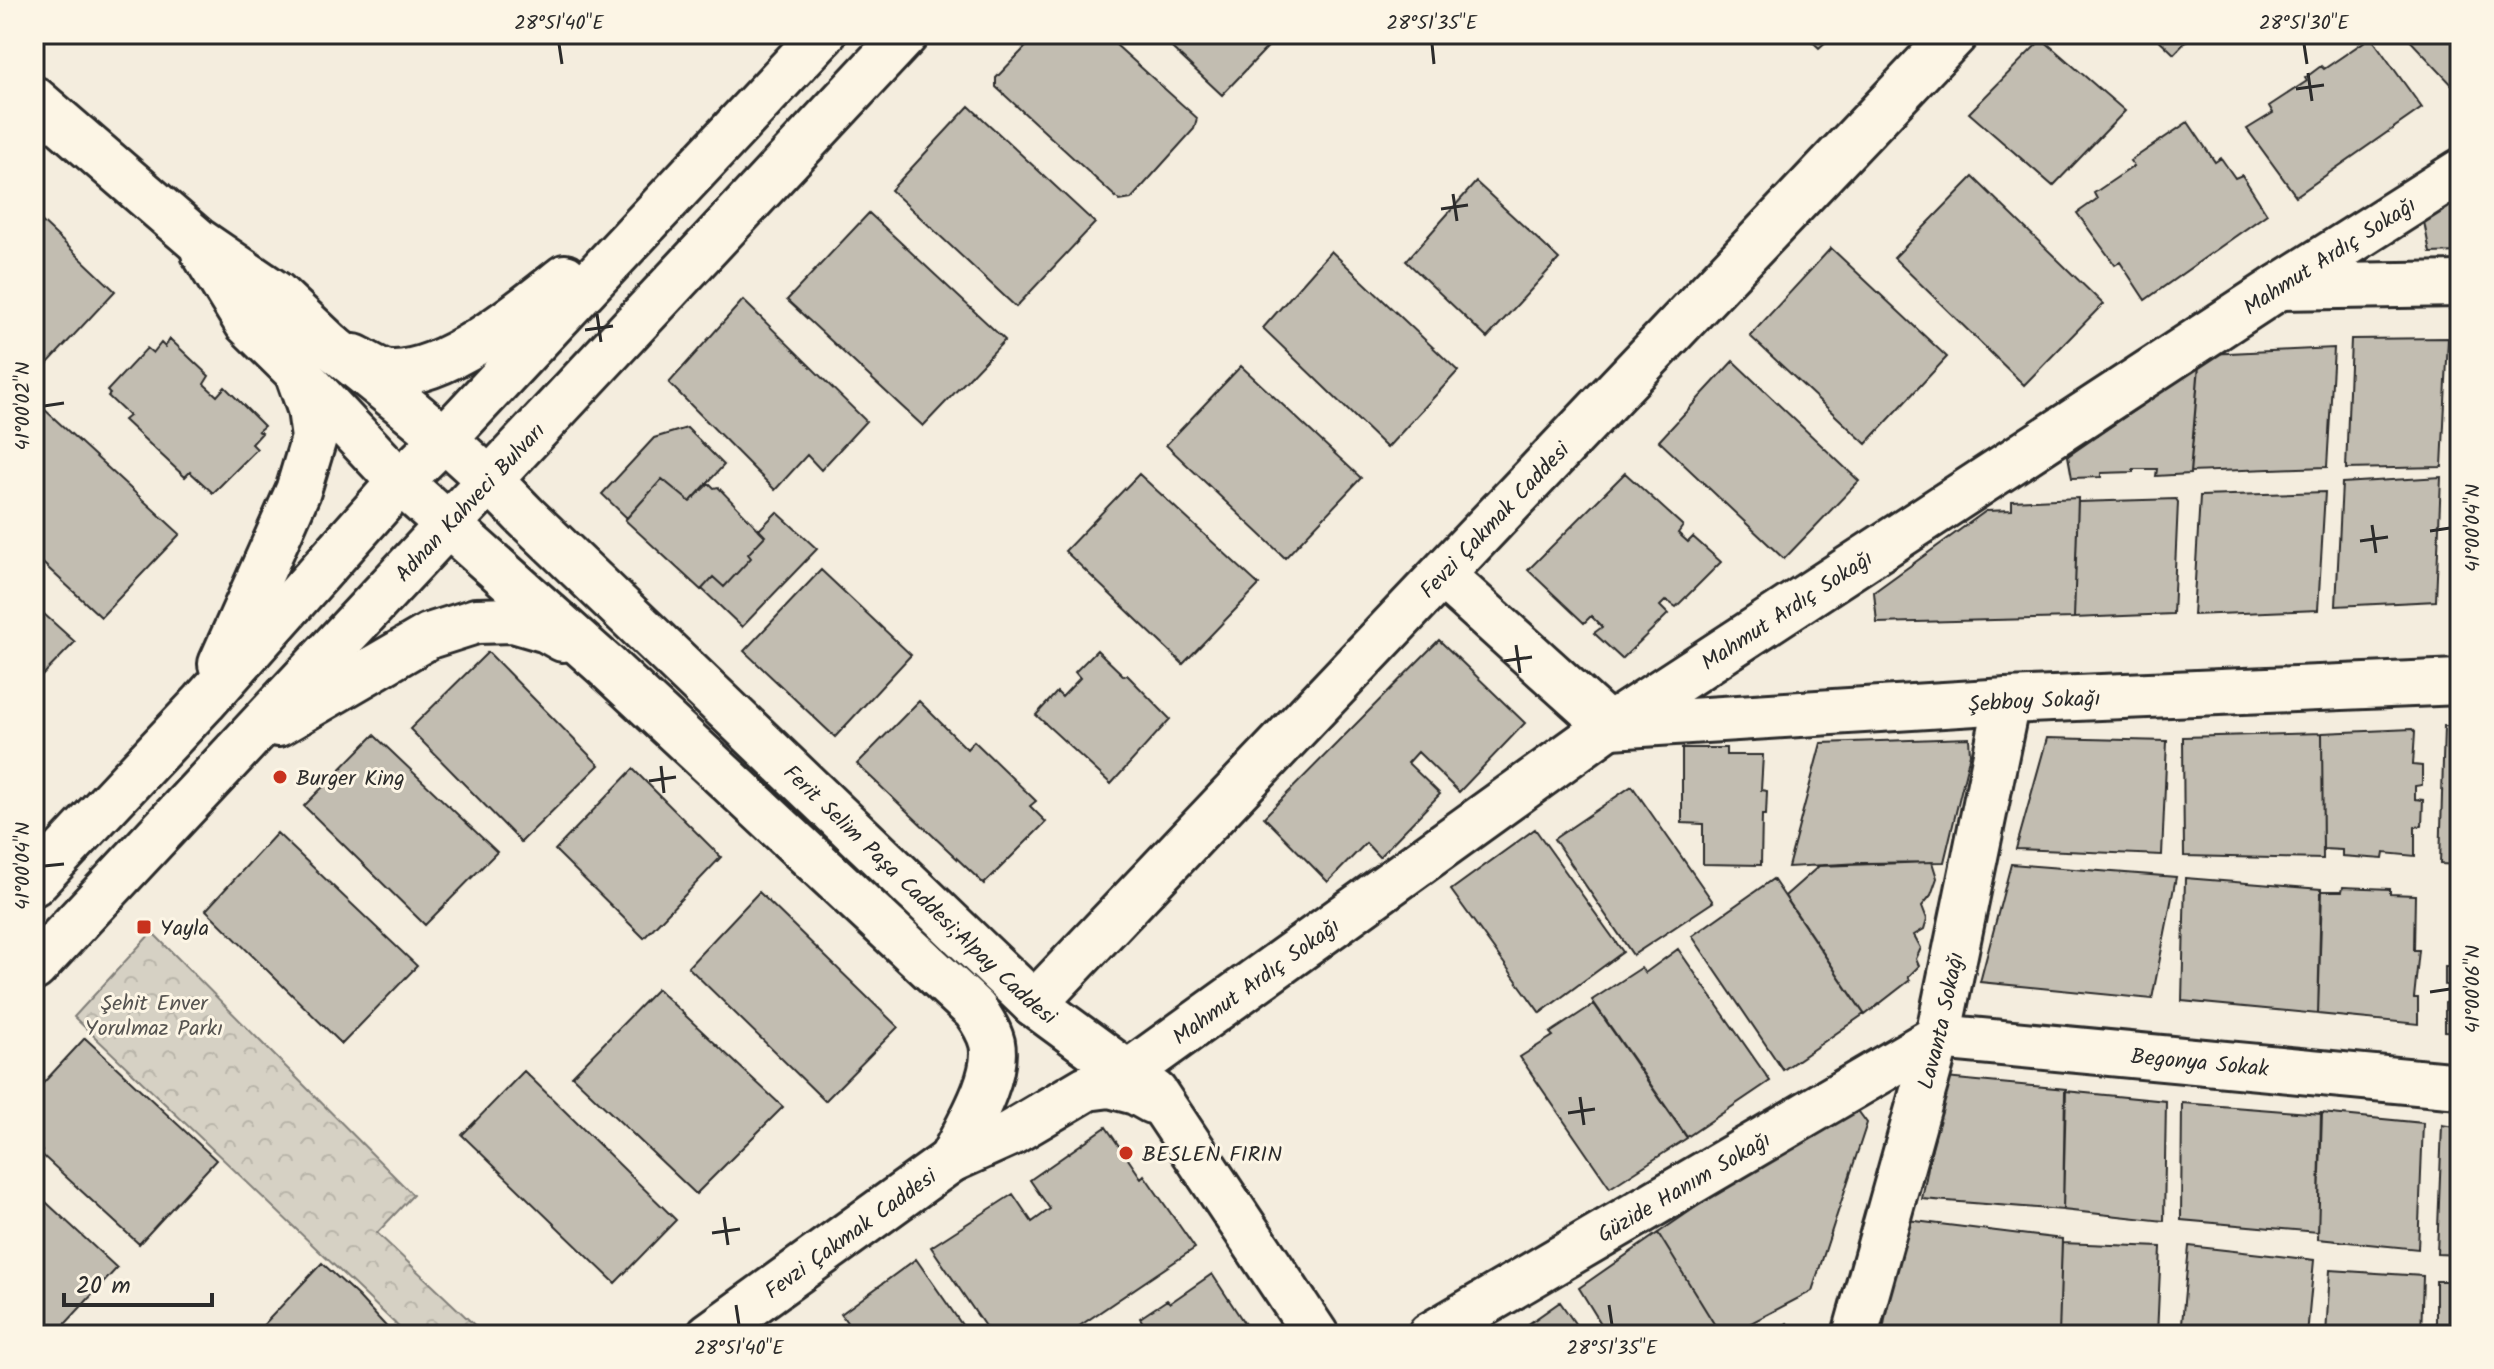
<svg xmlns="http://www.w3.org/2000/svg" width="2494" height="1369" font-family="Kalam,sans-serif">
<style>
.park{fill:url(#park-crowns);stroke:#807e78;stroke-width:2}
.building{fill:#c2bdb1;stroke:#2b2b2b;stroke-width:2}
.lines{fill:none;stroke-linecap:round;stroke-linejoin:round}
.minor-casing{stroke:#2b2b2b;stroke-width:50}
.major-casing{stroke:#2b2b2b;stroke-width:50}
.minor{stroke:#fcf5e5;stroke-width:44}
.major{stroke:#fcf5e5;stroke-width:44}
.ticks{fill:none;stroke:#2b2b2b;stroke-width:3}
.poi-dot{fill:#c8321e;stroke:#fcf5e5;stroke-width:3}
.labels{text-anchor:middle;stroke-width:6;stroke-linejoin:round;paint-order:stroke}
.street-label{font-size:22px;fill:#2b2b2b;stroke:#fcf5e5}
.poi-label{font-size:22px;fill:#2b2b2b;stroke:#fcf5e5;text-anchor:start}
.park-label{font-size:22px;fill:#565451;stroke:#fcf5e5}
.neatline{fill:none;stroke:#2b2b2b;stroke-width:3}
.ticks-label{font-size:20px;text-anchor:middle;fill:#2b2b2b}
</style>
<defs>
<pattern id="park-crowns" width="20" height="18" patternUnits="userSpaceOnUse" patternTransform="scale(2)"><rect width="20" height="18" fill="#d6d1c4"/><path d="M2 6a3 3 0 1 1 6 0M12 15a3 3 0 1 1 6 0" fill="none" stroke="#b8b4a9"/></pattern>
</defs>
<rect width="100%" height="100%" fill="#f4edde"/>
<filter id="ink" filterUnits="userSpaceOnUse"><feTurbulence type="fractalNoise" baseFrequency=".0125" numOctaves="2"/><feDisplacementMap in="SourceGraphic" scale="16" xChannelSelector="R" yChannelSelector="G"/><feConvolveMatrix kernelMatrix="1 2 1 2 8 2 1 2 1" color-interpolation-filters="sRGB"/></filter>
<g filter="url(#ink)">
<path class="park" d="M152 932 413 1195 377 1233 485 1335H407L74 1017Z"/>
<path class="building" d="M1038 34H1104L1197 118 1194 129 1131 199 1120 201 996 87V78Z
M1157 34H1280L1222 95Z
M1804 34H1835L1819 48Z
M2153 34H2193L2174 54Z
M2404 34H2460V82L2454 87Z
M2371 37 2422 108 2296 196 2247 129 2273 113 2269 106 2307 81 2305 78 2321 66 2324 69Z
M2042 39 2125 111 2053 186 1969 113Z
M969 106 1095 223 1016 307 891 190Z
M2188 122 2215 162 2221 158 2235 178 2242 175 2267 214 2145 300 2120 262 2115 265 2077 213 2097 199 2094 193 2134 166 2130 161Z
M1973 177 2103 304 2024 385 1894 258Z
M2460 181V252L2430 253 2421 206Z
M1476 182 1559 259 1487 338 1406 261Z
M869 213 1005 340 923 426 787 300Z
M34 214 115 291 34 378Z
M1831 248 1947 357 1866 444 1750 336Z
M1331 251 1458 371 1387 448 1263 328Z
M743 300 866 421 821 470 807 455 775 490 669 383Z
M2448 338 2442 467 2346 469 2351 339Z
M170 339 209 376 204 384 217 396 225 387 264 426 258 431 262 433 252 444 257 449 213 493 190 472 185 477 124 420 129 416 108 396 110 394 107 391 147 348 153 353 161 343 165 347Z
M2334 348 2327 467 2190 472 2199 364 2208 354Z
M1733 361 1859 481 1784 559 1659 441Z
M1241 366 1361 478 1285 558 1166 445Z
M2199 366 2190 474 2156 476 2157 469H2133V472L2101 473V477L2072 478 2068 456Z
M44 409 180 534 101 617 34 555V420Z
M687 428 724 465 690 502 662 479 627 518 602 494 654 438Z
M1625 473 1683 526 1678 533 1688 542 1693 537 1721 562 1676 607 1666 600 1660 606 1668 614 1622 659 1594 633 1602 627 1591 616 1584 623 1528 570Z
M1139 474 1259 585 1183 664 1065 551Z
M2441 477 2436 601 2336 606 2342 483Z
M662 479 690 502 709 483 714 488 718 487 765 536 748 554 751 558 724 587 713 577 701 590 625 520Z
M2457 482H2460V597H2451Z
M2325 492 2318 610 2193 615 2200 496Z
M2078 498 2074 618 1877 623 1874 592 1986 511 2012 510V501Z
M2176 499 2178 502 2173 614 2074 618 2078 502Z
M777 512 817 549 742 627 702 589 713 577 724 587 751 558 748 554 765 536 759 530Z
M821 570 911 655 835 737 744 651Z
M34 605 75 642 34 684Z
M1439 640 1525 723 1459 792 1418 752 1408 763 1440 794 1379 857 1366 843 1328 882 1264 817Z
M1097 650 1124 676 1127 675 1170 719 1111 784 1036 715 1057 692 1062 697 1080 678 1075 672Z
M488 652 599 765 521 842 410 729Z
M919 701 967 749 974 741 1036 801 1030 806 1046 822 984 884 857 764Z
M2444 726H2460V865L2440 864Z
M2412 729 2415 732 2413 765 2422 766V785L2415 786V799L2423 800 2422 826 2415 827V856L2384 853 2383 859 2342 856V850L2323 849 2322 733Z
M2322 733 2323 859 2184 856 2183 737Z
M374 735 497 852 425 925 304 806Z
M1969 738 1970 754 1944 862 1862 863 1788 867 1821 743Z
M2047 738 2167 741 2162 855 2016 849Z
M1682 748H1726V755H1763L1761 790 1767 791 1766 815H1762L1761 865 1703 864V824L1682 823Z
M633 769 721 857 644 938 555 850Z
M1632 786 1713 902 1633 955 1554 839Z
M1535 829 1623 952 1540 1013 1451 890Z
M277 833 417 966 342 1044 206 910Z
M1932 862 1937 878 1931 895 1922 906 1927 919 1924 929 1914 935 1921 948 1916 959 1919 966 1908 977 1910 980 1865 1015 1785 896 1819 866Z
M2011 864 2176 877 2152 999 1980 982Z
M2185 878 2321 889 2318 1014 2182 1001Z
M1773 879 1864 1014 1783 1070 1692 936Z
M2451 885 2460 886V1032L2445 1031V1003L2450 1002 2451 986 2445 985V967H2450Z
M2343 887 2390 889V894L2415 895 2414 950H2419L2414 998H2418V1024L2318 1014 2322 891H2342Z
M759 892 898 1027 825 1101 688 967Z
M1678 949 1770 1081 1687 1137 1592 1000 1641 968 1645 973Z
M657 989 783 1107 696 1194 572 1076Z
M1594 1004 1687 1138 1610 1188 1520 1057 1553 1036 1550 1033Z
M85 1038 216 1160 139 1244 40 1153 42 1151 34 1144V1093Z
M524 1071 676 1220 615 1283 462 1135Z
M1945 1078 2066 1089 2063 1210 1922 1199Z
M2065 1091 2166 1101 2164 1221 2063 1210Z
M1851 1101 1867 1123 1812 1291 1728 1335H1721L1658 1233Z
M2182 1103 2322 1114 2318 1232 2181 1220Z
M2321 1113 2423 1123 2418 1249 2318 1239Z
M2442 1125 2460 1128V1255L2437 1254Z
M1106 1127 1141 1178 1144 1175 1195 1248 1066 1335H991L931 1247 1013 1194 1032 1222 1050 1209 1030 1180Z
M34 1191 117 1268 55 1335H34Z
M1907 1220 2062 1239 2059 1335H1915L1883 1331 1892 1276Z
M1658 1233 1721 1335H1608L1579 1288Z
M2062 1243 2161 1247 2157 1335H2059Z
M2189 1246 2314 1260 2307 1335H2181Z
M916 1259 969 1335H856L841 1314Z
M322 1263 358 1296 394 1335H254Z
M2330 1270 2423 1276 2421 1335H2326Z
M1212 1274 1252 1335H1127L1143 1323 1140 1318 1167 1300 1170 1303Z
M2436 1281H2460V1335H2436Z
M1560 1302 1583 1335H1513Z
M1787 1323 1796 1335H1769Z"/>
<g class="lines">
<g class="minor-casing">
<g id="minor">
<path d="M34 99 197 240 276 294 332 347"/>
<path d="M204 253 247 323 297 372"/>
<path d="M2279 287 2460 284"/>
<path d="M1442 575 1609 726"/>
<path id="s1" d="M1611 726 2007 701 2460 682"/>
<path id="s2" d="M1034 1004 1955 34"/>
<path id="s3" d="M1129 1072 1609 726 2279 287 2460 172"/>
<path id="s4" d="M1430 1335 1938 1037 2460 1086"/>
<path id="s5" d="M1855 1335 1938 1037 2007 701"/>
</g>
</g>
<g class="major-casing">
<g id="major">
<path id="s6" d="M332 347C400 401 466 454 526 517L1034 1004 1155 1093 1316 1335"/>
<path d="M354 357C365 362 381 374 394 373 450 372 522 311 565 277"/>
<path d="M297 372 400 482 605 665 975 1010C982 1020 989 1031 992 1043 999 1078 966 1129 951 1160"/>
<path d="M221 664 298 491 314 438 310 409 299 378"/>
<path d="M278 724 429 636 476 621 513 620 547 630 563 639"/>
<path d="M34 883 204 702 400 482 445 438 823 34"/>
<path id="s7" d="M34 968 906 34"/>
<path id="s8" d="M709 1335 951 1160 1011 1133 1087 1088 1110 1085 1136 1092 1152 1101"/>
</g>
</g>
<use href="#minor" class="minor"/>
<use href="#major" class="major"/>
</g>
</g>
<path class="ticks" d="M559 44 562 64M1432 44 1434 64M2304 44 2307 64M2308 73 2312 101M2296 89 2324 85M1453 194 1457 221M1441 209 1468 205M597 314 601 342M585 330 613 326M44 406 64 403M2372 525 2376 553M2430 531 2450 528M2360 541 2388 537M1516 645 1520 673M1504 661 1532 657M661 766 664 793M649 781 676 777M44 866 64 864M2430 992 2450 989M1580 1097 1584 1125M1568 1113 1595 1109M724 1217 728 1245M712 1233 740 1229M736 1305 739 1325M1609 1305 1612 1325"/>
<g class="poi-dot">
<circle cx="280" cy="777" r="8"/>
<rect x="136" y="919" width="16" height="16" rx="4"/>
<circle cx="1126" cy="1153" r="8"/>
</g>
<g class="labels">
<g class="street-label">
<text dy="8" stroke="none"><textPath href="#s3" startOffset="1452">Mahmut Ardıç Sokağı</textPath></text>
<text dy="8" stroke="none"><textPath href="#s7" startOffset="638">Adnan Kahveci Bulvarı</textPath></text>
<text dy="8" stroke="none"><textPath href="#s2" startOffset="668">Fevzi Çakmak Caddesi</textPath></text>
<text dy="8" stroke="none"><textPath href="#s3" startOffset="804">Mahmut Ardıç Sokağı</textPath></text>
<text dy="8" stroke="none"><textPath href="#s1" startOffset="424">Şebboy Sokağı</textPath></text>
<text dy="8" stroke="none"><textPath href="#s6" startOffset="804">Ferit Selim Paşa Caddesi;Alpay Caddesi</textPath></text>
<text dy="8" stroke="none"><textPath href="#s3" startOffset="156">Mahmut Ardıç Sokağı</textPath></text>
<text dy="8" stroke="none"><textPath href="#s5" startOffset="326">Lavanta Sokağı</textPath></text>
<text dy="8" stroke="none"><textPath href="#s4" startOffset="852">Begonya Sokak</textPath></text>
<text dy="8" stroke="none"><textPath href="#s4" startOffset="294">Güzide Hanım Sokağı</textPath></text>
<text dy="8" stroke="none"><textPath href="#s8" startOffset="174">Fevzi Çakmak Caddesi</textPath></text>
</g>
<g class="poi-label">
<text x="296" y="785">Burger King</text>
<text x="160" y="935">Yayla</text>
<text x="1142" y="1161">BESLEN FIRIN</text>
</g>
<g class="park-label">
<text x="154" y="1010">Şehit Enver<tspan x="154" dy="25">Yorulmaz Parkı</tspan></text>
</g>
</g>
<rect width="2494" height="1369" fill="none" stroke="#fcf5e5" stroke-width="88"/>
<path d="M64 1293v12h148v-12" fill="none" stroke="#2b2b2b" stroke-width="4"/>
<text x="76" y="1293" font-size="24" fill="#2b2b2b" stroke="#fcf5e5" stroke-width="6" paint-order="stroke">20 m</text>
<rect x="44" y="44" width="2406" height="1281" class="neatline"/>
<g class="ticks-label">
<text x="559" y="29">28°51'40"E</text>
<text x="1432" y="29">28°51'35"E</text>
<text x="2304" y="29">28°51'30"E</text>
<text transform="translate(22 406) rotate(-90)" y="7">41°00'02"N</text>
<text transform="translate(2472 528) rotate(-90)" y="7">41°00'04"N</text>
<text transform="translate(22 866) rotate(-90)" y="7">41°00'04"N</text>
<text transform="translate(2472 989) rotate(-90)" y="7">41°00'06"N</text>
<text x="739" y="1354">28°51'40"E</text>
<text x="1612" y="1354">28°51'35"E</text>
</g>
</svg>
